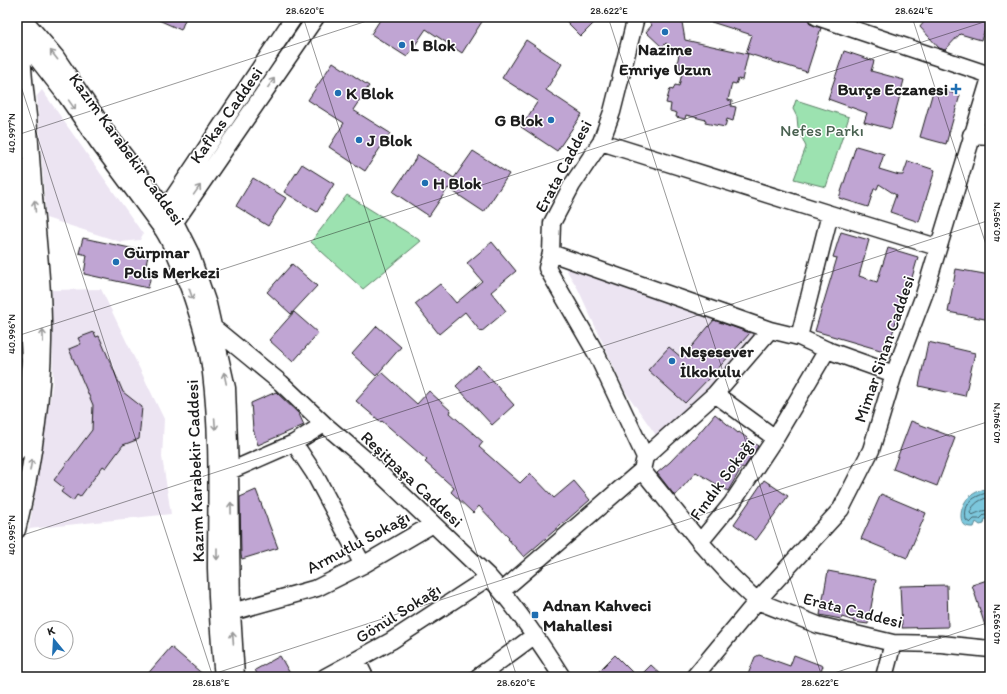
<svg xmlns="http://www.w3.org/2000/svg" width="1007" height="694" font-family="Itim,sans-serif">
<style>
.built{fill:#ece4f2}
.green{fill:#9ce2b0;stroke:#5c7f66}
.water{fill:#7cc7dc;stroke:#56838f}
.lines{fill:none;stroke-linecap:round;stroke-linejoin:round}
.shore{stroke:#426069;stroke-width:1}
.building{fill:#c0a5d3;stroke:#1c1c1c}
.minor-casing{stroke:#1c1c1c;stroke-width:19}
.minor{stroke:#fff;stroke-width:16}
.oneway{stroke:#999}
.ticks{fill:none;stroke:#1c1c1c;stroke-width:1;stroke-opacity:0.45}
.poi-dot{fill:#1f6fb2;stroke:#fff;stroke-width:1.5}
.labels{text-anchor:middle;stroke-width:3;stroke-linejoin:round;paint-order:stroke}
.poi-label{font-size:17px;font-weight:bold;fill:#1c1c1c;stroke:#fff;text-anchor:start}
.street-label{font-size:17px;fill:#1c1c1c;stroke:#fff}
.park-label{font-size:17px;fill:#496150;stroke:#fff}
.neatline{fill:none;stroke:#1c1c1c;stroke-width:1.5}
.ticks-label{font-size:10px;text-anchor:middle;fill:#1c1c1c}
</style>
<rect width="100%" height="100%" fill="#fff"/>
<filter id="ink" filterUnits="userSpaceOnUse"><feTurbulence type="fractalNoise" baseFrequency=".025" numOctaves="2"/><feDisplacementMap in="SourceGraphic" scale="8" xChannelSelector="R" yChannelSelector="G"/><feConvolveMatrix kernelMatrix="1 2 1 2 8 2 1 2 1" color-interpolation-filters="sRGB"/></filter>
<g filter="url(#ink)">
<path class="built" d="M42 90 143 234 140 240 121 242 46 218 37 96Z
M564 266 759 331 703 394 658 438 625 391 578 289Z
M101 289 164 419 162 457 171 514 29 529 53 380 52 290Z"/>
<path class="green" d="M796 100 849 117 826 187 794 179 806 147 798 128 797 117 793 109Z
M347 195 421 241 363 289 311 242Z"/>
<path class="water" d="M990 488V520L985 519 984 524 980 525 976 522 974 527C955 529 960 505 969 497 975 492 983 489 990 488Z"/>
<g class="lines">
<path class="shore" d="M990 492C974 496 963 502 966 520L970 523 974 519H980L984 515 990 516
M990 497C981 499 973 503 970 513L972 515C978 513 983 509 990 511"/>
</g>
<path class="building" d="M152 17H186L181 30Z
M382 17H426L431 21 434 17H485L462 53 426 29 407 57 371 34Z
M562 17H600L581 36Z
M645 17H677L682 22 685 40 748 54 742 80 738 79 736 84 732 83 728 100 732 101 731 106 736 107 733 121 727 119 725 127 705 123 706 120 686 115 685 119 676 117 677 113 670 111 671 104 666 103 670 89 673 90 675 85 679 86 683 69 679 68 680 63 677 64 679 54 666 43 662 47 646 32 652 25Z
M702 17H769L781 20 782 17H806L808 18 810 24 821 28 807 72 746 53 752 35 702 19Z
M928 17H990L981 40 960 34 945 50 939 48 920 27Z
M526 40 562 64 546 90 582 114 557 151 521 127 538 101 502 78Z
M844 51 874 61 871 71 904 80 891 129 864 122 867 113 828 99Z
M333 62 369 86 353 110 390 133 365 171 329 147 344 123 308 100Z
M934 88 960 95 946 144 920 137Z
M856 146 884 154 879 169 899 175H903L908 161 935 170 919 222 890 212 896 195 879 184 877 189H874L868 207 839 198Z
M473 151 509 174 484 212 448 188 429 216 393 192 418 155 454 178Z
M302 164 334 184 317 212 284 192Z
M253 178 286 198 268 226 236 206Z
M841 232 869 240 859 276 877 282 888 248 918 257 911 281 908 280 887 352 815 331 837 258 833 257Z
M83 238 149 252 145 269 152 271 148 288 84 274 87 255 79 253Z
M492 242 516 271 491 292 506 311 481 332 465 312 439 334 415 304 440 284 456 303 482 281 467 263Z
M292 264 317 286 291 314 267 292Z
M956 269 990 275V320L948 312Z
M294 312 318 333 293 362 269 340Z
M714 320 750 333 712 375 685 403 648 370 669 347 682 358Z
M377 326 401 347 376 376 352 354Z
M94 332 96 337 99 336 123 392 142 407 139 439 123 445 106 468 103 466 80 497 77 495 73 501 61 492 64 488 54 480 92 430 93 405 69 349 81 344 78 338Z
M928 342 975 353 965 396 919 386Z
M478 365 514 405 492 425 456 386Z
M382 372 417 404 429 391 451 411 450 413 483 442 479 447 520 483 530 473 554 498 574 481 590 500 524 557 508 539 509 538 479 506 473 513 451 492 454 488 425 462 427 460 382 421 381 422 356 401Z
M276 392 299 414 304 425 258 445 253 429 251 403Z
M715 414 738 433 739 432 758 446 744 468 742 467 728 491 696 472 675 496 657 473 670 462 693 438 694 439Z
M911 421 955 438 937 486 893 469Z
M764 480 788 496 756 540 734 524Z
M256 490 278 548 242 559 241 555 240 497Z
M881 494 926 513 907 558 861 539Z
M828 571 876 580 868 624 853 622 854 621 842 617 841 619 820 615Z
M990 579V634L988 635 972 585Z
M947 585 948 627 902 628 900 586Z
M171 647 206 677H145Z
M615 655 637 677H593Z
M759 655 790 666 794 655 823 666 819 677H747L755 657Z
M280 656 292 677H259L255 670Z
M651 665 664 677H639Z"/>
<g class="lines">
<g class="minor-casing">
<path id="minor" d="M24 17 27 23 56 57 108 134 175 222 190 252 208 304 227 388 230 471 232 612 236 677
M636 17 612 112 601 142 572 185 552 223 551 253 547 268 597 355 645 457
M817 17 990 75
M17 33 67 97 98 142 163 230C175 249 182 270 190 291 199 318 208 346 211 373 219 438 216 503 216 568 217 604 219 641 223 677
M971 135 990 136
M601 142 830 214
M17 165 26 283 30 361 24 413 17 452
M160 217 294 17
M168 227 175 222 316 17
M551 253 770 330
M214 328 281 383 324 424 365 459 489 577C517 608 540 642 562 677
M799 337 830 214 937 247
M715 394 775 438 827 350
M294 443 314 473 363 565
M642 470 700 542 731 576 757 601 818 625 893 643 941 644 990 649
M230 471 294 443 324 424
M17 530C32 468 42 406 43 342 44 294 38 245 34 197 32 170 30 143 28 116 25 89 21 63 23 37
M700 542 732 503 775 438
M502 591 642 470 645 457 715 394 770 330 799 337 827 350 894 374
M232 612 317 588 363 565 433 524
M357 661 365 677
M325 677 391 641 489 577
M478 677 535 635
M694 677 757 601 841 509 871 450 894 374 924 295 990 78
M884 677 893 643"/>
</g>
<use href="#minor" class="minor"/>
</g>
<defs><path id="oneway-shaft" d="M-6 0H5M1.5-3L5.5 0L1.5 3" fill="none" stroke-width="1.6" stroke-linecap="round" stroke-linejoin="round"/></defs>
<g class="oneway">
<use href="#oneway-shaft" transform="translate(54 55) rotate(-128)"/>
<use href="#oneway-shaft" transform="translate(271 83) rotate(-55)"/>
<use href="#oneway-shaft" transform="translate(72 105) rotate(55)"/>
<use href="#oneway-shaft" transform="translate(197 190) rotate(-55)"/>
<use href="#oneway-shaft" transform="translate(35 206) rotate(-94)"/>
<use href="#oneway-shaft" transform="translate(191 294) rotate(71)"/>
<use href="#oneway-shaft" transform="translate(43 336) rotate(-92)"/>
<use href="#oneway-shaft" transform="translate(225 378) rotate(-102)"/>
<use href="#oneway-shaft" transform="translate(215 424) rotate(86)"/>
<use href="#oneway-shaft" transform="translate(31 465) rotate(-80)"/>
<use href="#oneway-shaft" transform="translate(231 508) rotate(-91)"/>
<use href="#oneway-shaft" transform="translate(217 554) rotate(90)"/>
<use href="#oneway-shaft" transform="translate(233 638) rotate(-94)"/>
</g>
</g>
<path class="ticks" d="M303 17 517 677M608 17 822 677M912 17 990 257M17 74 213 677M17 135 379 17M17 336 990 20M17 537 990 220M204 677 990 421M822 677 990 622"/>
<g class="poi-dot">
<circle cx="665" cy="32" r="4"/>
<circle cx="402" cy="45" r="4"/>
<path d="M954 83h4v4h4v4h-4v4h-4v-4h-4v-4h4z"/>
<circle cx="338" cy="93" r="4"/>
<circle cx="551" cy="120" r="4"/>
<circle cx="359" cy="140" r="4"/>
<circle cx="425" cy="183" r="4"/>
<circle cx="116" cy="262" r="4"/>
<circle cx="672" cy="361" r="4"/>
<rect x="531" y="611" width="8" height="8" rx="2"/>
</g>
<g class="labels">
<g class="poi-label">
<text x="410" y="51">L Blok</text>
<text x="665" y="55" text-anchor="middle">Nazime<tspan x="665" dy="20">Emriye Uzun</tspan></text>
<text x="948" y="95" text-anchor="end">Burçe Eczanesi</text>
<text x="346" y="99">K Blok</text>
<text x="543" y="126" text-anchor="end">G Blok</text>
<text x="367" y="146">J Blok</text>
<text x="433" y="189">H Blok</text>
<text x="124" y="258">Gürpınar<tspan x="124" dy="20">Polis Merkezi</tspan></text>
<text x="680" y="357">Neşesever<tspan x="680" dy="20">İlkokulu</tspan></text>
<text x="543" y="611">Adnan Kahveci<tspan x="543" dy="20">Mahallesi</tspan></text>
</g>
<g class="street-label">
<text transform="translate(226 115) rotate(-55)" y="6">Kafkas Caddesi</text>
<text transform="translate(127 149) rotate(54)" y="6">Kazım Karabekir Caddesi</text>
<text transform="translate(563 166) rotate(-62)" y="6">Erata Caddesi</text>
<text transform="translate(884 349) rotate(-71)" y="6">Mimar Sinan Caddesi</text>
<text transform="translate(195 471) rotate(-92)" y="6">Kazım Karabekir Caddesi</text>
<text transform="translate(412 479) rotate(43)" y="6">Reşitpaşa Caddesi</text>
<text transform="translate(722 479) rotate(-54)" y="6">Fındık Sokağı</text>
<text transform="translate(358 542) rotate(-28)" y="6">Armutlu Sokağı</text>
<text transform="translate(853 610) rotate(14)" y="6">Erata Caddesi</text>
<text transform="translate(398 613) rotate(-32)" y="6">Gönül Sokağı</text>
</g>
<g class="park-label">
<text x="822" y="136">Nefes Parkı</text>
</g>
</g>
<rect width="1007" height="694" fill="none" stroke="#fff" stroke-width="44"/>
<g transform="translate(54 640) rotate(342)"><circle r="19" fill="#ffffff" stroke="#a4a4a4"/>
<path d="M0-3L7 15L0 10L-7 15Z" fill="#1f6fb2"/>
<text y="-6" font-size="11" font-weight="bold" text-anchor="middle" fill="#1c1c1c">K</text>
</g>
<rect x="22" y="22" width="963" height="650" class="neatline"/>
<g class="ticks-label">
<text x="305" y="14">28.620°E</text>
<text x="609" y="14">28.622°E</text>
<text x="914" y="14">28.624°E</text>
<text transform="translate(11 133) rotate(-90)" y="4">40.997°N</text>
<text transform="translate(996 222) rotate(-90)" y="4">40.995°N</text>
<text transform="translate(11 334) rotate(-90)" y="4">40.996°N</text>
<text transform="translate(996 423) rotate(-90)" y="4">40.994°N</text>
<text transform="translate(11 535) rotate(-90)" y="4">40.995°N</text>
<text transform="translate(996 624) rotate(-90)" y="4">40.993°N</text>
<text x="211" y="686">28.618°E</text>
<text x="516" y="686">28.620°E</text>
<text x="820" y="686">28.622°E</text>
</g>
</svg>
